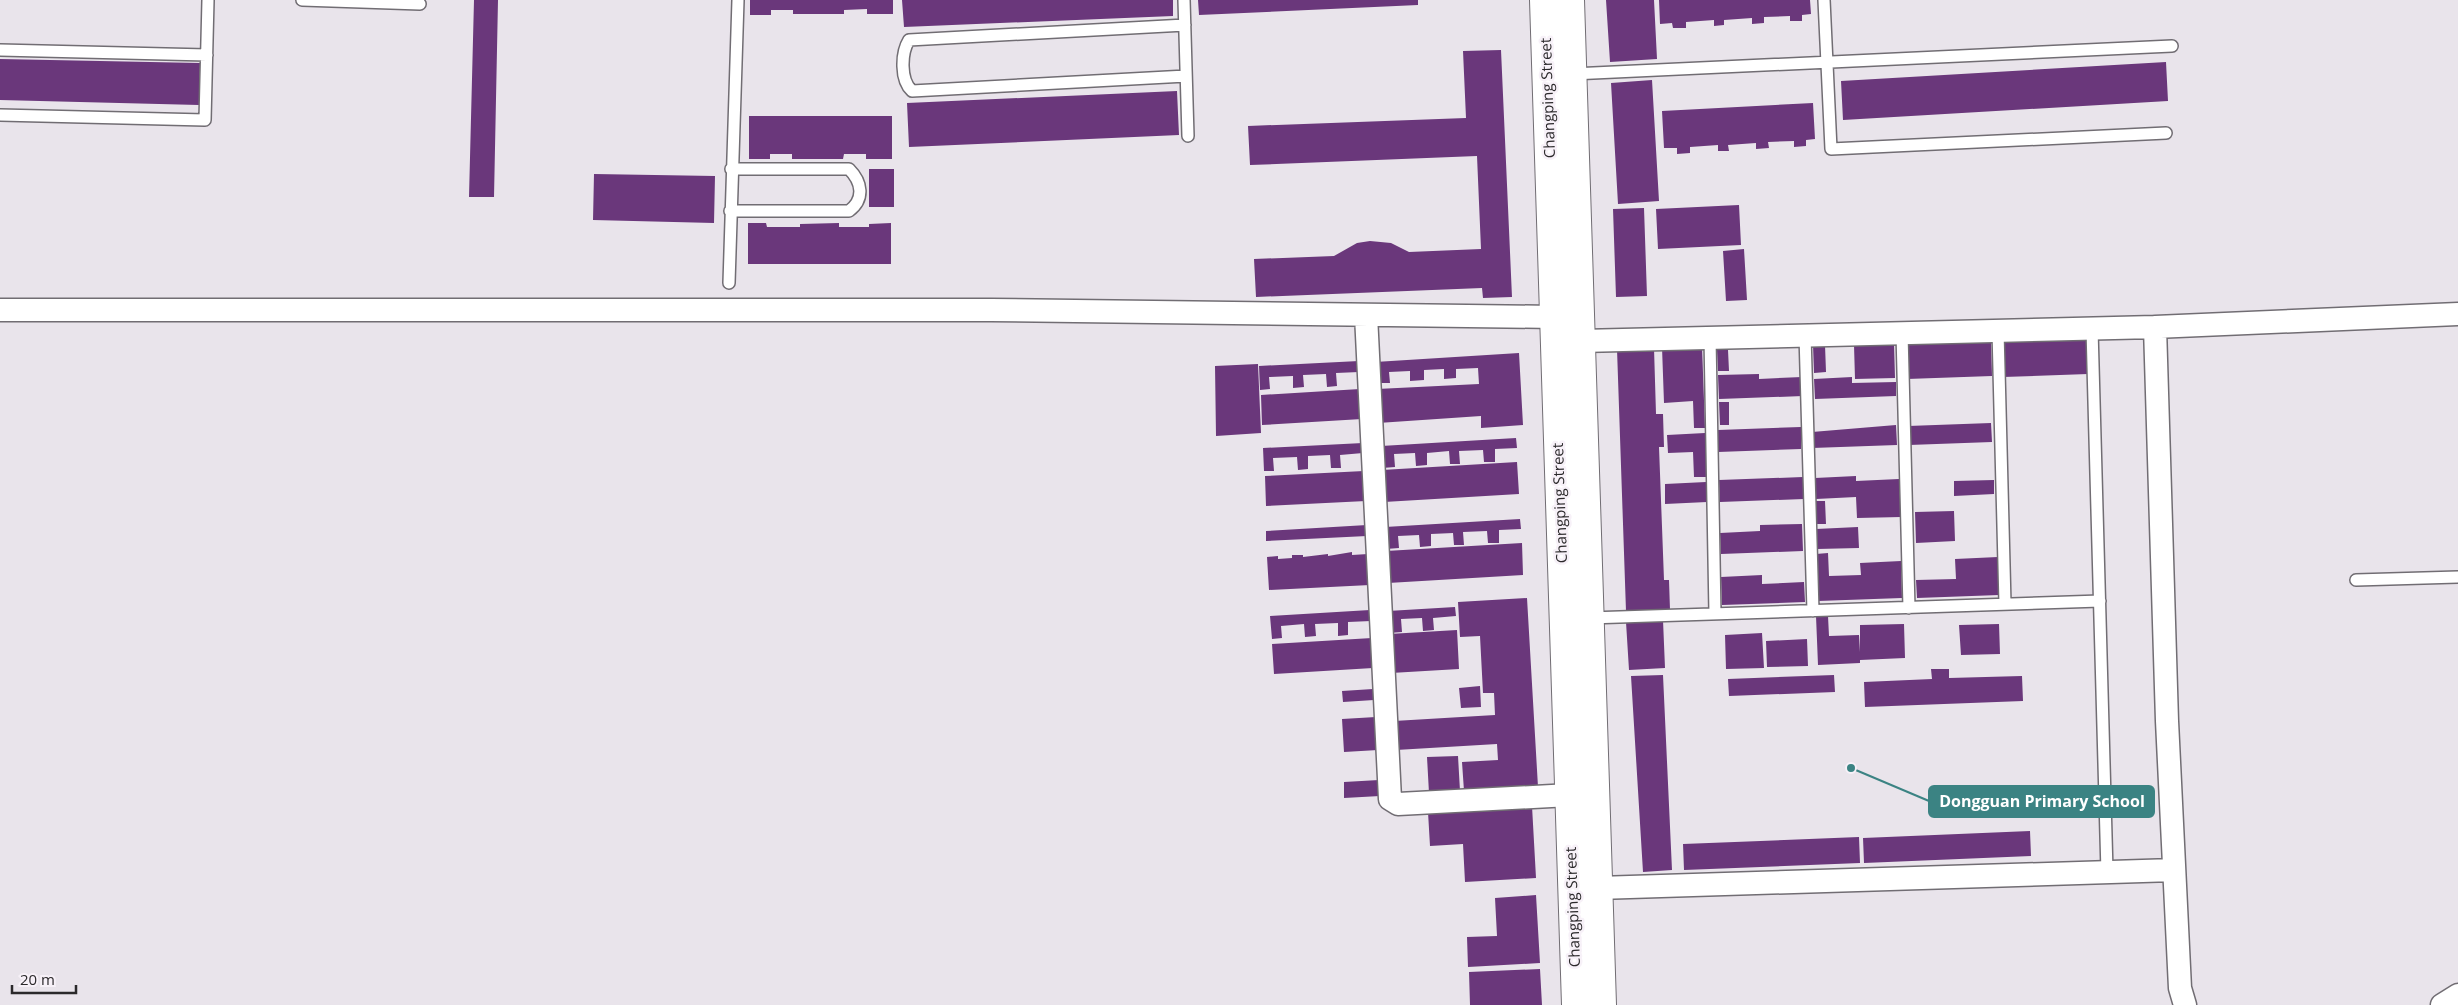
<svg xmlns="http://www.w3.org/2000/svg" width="2458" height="1005" font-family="'Open Sans',sans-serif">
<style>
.building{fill:#6a377b}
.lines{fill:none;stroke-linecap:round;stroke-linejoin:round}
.lane-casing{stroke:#716d73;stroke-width:14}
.street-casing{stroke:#716d73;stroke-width:25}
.secondary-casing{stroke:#716d73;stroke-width:30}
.lane{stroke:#fff;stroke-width:11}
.street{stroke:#fff;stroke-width:22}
.secondary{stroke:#fff;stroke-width:28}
.labels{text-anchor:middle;stroke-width:5;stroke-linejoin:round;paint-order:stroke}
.street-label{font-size:15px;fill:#2b292b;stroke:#f7f1f8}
.leader{fill:none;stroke:#3b8383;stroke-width:2}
.callout-dot{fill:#3b8383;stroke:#f7f1f8;stroke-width:2}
.callout{fill:#3b8383;stroke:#3b8383;stroke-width:2}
.callout-label{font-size:16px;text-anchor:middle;font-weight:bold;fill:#fff}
</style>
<rect width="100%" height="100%" fill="#e9e4eb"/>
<path class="building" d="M474 0H498L494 197H469Z
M750 0H893V14H867V9L844 10V14H793V10H771V15H750Z
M902 0H1173V16L904 27Z
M1198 0H1418V5L1199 15Z
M1606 0H1654L1657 59 1610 62Z
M1659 0H1810L1811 14 1802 15V21H1790V16L1764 17V23L1752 24V18L1724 20V25L1714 26V20L1686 22V28H1673L1672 23 1660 24Z
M1501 50 1512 297 1483 298 1482 288 1256 297 1254 259 1334 256 1357 243 1370 241 1391 243 1409 252 1481 249 1477 156 1250 165 1248 126 1466 118 1463 51Z
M0 59 200 63 199 105 0 100Z
M2166 62 2168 101 1843 120 1841 81Z
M1652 80 1659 201 1618 204 1611 83Z
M1177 91 1179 135 909 147 907 103Z
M1813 103 1815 139 1806 140V146L1794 147V141L1768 142 1769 148 1756 149V143L1728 145 1729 151H1718V145L1690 147V153L1677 154V148H1664L1662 111Z
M749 116H892V159H866V154H844L843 159H792V154H770V159H749Z
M869 169H894V207H869Z
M594 174 715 176 714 223 593 220Z
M1739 205 1741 245 1658 249 1656 209Z
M1644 208 1647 296 1616 297 1613 209Z
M748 223H766L767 227H800V224L839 223V227H869V224L891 223V264H748Z
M1744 249 1747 300 1726 301 1723 251Z
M2087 339 2088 374 2003 377 2002 342Z
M1991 341 1992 376 1907 379 1906 344Z
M1894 343 1895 378 1855 379 1854 345Z
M1813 345H1825L1826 372 1814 373Z
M1702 346 1705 428H1694L1693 401 1664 403 1662 347Z
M1654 348 1656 414H1663L1664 447H1659L1664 580H1669L1670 610 1626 611 1617 349Z
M1717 350H1728L1729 371H1718Z
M1519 353 1523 425 1481 428V416L1378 423 1377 389 1479 384 1478 368 1456 369V378L1444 379V369L1424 370V380L1410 381V371L1389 372 1390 383H1376L1375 362Z
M1359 361V372L1336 373 1337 386 1327 387 1326 374 1303 375 1304 387 1293 388V376L1269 377 1270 389 1260 390 1259 366Z
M1258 364 1261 433 1216 436 1215 366Z
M1759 374V379L1802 377 1803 396 1719 399 1718 375Z
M1852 377V383L1896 382V396L1815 399 1814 379Z
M1360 389 1362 419 1262 425 1261 395Z
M1719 402H1729V425H1720Z
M1991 423 1992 442 1909 445 1908 426Z
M1896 425 1897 445 1812 448V432Z
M1801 427V449L1718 452V430Z
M1705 433 1707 477H1694L1693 452 1668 453 1667 435Z
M1516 438 1517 448 1495 449V462H1484L1483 450 1459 451 1460 464H1450L1449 451 1427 453V465L1416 466 1415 453 1394 454 1395 467 1382 468 1381 446Z
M1363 443V453L1340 455 1341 468H1331L1330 455 1308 456V469L1298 470 1297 457 1273 458 1274 471H1264L1263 448Z
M1517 462 1519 494 1384 502 1382 470Z
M1364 471 1366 501 1266 506 1265 476Z
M1856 476V481L1899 479 1901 517 1857 518 1856 497 1816 499 1815 478Z
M1803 477 1804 499 1720 502 1719 480Z
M1994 480V494L1954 496V481Z
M1706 482 1707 502 1665 504V484Z
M1816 501H1825L1826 524H1817Z
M1954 511 1955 541 1916 543 1915 512Z
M1520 519 1521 529 1499 530V543H1488L1487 531 1463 532 1464 545H1454L1453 533 1431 534V546L1420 547 1419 535 1398 536 1399 548 1386 549 1385 527Z
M1802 524 1803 551 1721 554 1720 533 1760 531V525Z
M1367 525V536L1266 541V531Z
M1858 527 1859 548 1817 549 1816 529Z
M1522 543 1523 575 1388 583 1386 551Z
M1352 552V555L1368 554 1370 585 1269 590 1267 557 1278 556V559L1292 558V555H1303V557L1328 554V556Z
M1828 553 1829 576 1861 575 1860 563 1901 561 1902 598 1818 601 1816 554Z
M1998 557 1999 595 1917 598 1916 580 1956 579 1955 559Z
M1762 575V584L1804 582 1805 602 1722 605 1721 577Z
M1527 598 1538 787 1464 791 1462 762 1498 760 1497 744 1396 750 1394 721 1495 715 1494 693H1483L1480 636 1460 637 1458 602Z
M1455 607 1456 616 1433 618 1434 630 1423 631 1422 618 1401 619 1402 632 1389 633 1388 611Z
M1370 610 1371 621 1348 622V635L1338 636V623L1315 624 1316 636 1305 637 1304 624 1281 626 1282 638 1272 639 1270 616Z
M1816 616H1828L1829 636 1859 635 1860 652V625L1904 624 1905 658 1860 660V663L1818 665Z
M1663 620 1665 668 1629 670 1626 622Z
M1999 624 2000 654 1961 655 1959 625Z
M1457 630 1459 669 1391 673 1389 634Z
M1762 633 1764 668 1726 669 1725 635Z
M1372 638 1373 668 1274 674 1272 644Z
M1807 639 1808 666 1767 667 1766 641Z
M1931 669H1949V678L2022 676 2023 701 1865 707 1864 682 1932 679Z
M1663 675 1672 870 1643 872 1631 676Z
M1834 675 1835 692 1729 696 1728 679Z
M1480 686 1481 707 1461 708 1459 688Z
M1373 689 1374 700 1343 702 1342 691Z
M1376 717 1378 750 1344 752 1342 719Z
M1458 756 1460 791 1429 793 1427 757Z
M1379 780 1380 796 1344 798V782Z
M1532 806 1536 878 1465 882 1463 844 1430 846 1428 812Z
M2030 831 2031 856 1864 863 1863 838Z
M1859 837 1860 863 1684 870 1683 844Z
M1536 895 1540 963 1468 967 1467 937 1497 936 1495 898Z
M1540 969 1542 1005H1470L1469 972Z"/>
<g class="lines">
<g class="lane-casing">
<path id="lane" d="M302 0 420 4
M1184 0 1188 136
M1824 0 1831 149 2166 133
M1185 25 909 40C901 53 900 80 912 91L1186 76
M0 50 207 55
M1572 74 2172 46
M0 115 205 120 208 0
M730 211H849C865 199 862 182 849 169H731
M729 283 738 0
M2092 329 2107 872
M1998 331 2005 604
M1902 333 1909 608
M1805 335 1813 611
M1710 338 1715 614
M2356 580 2458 577
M1589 618 2100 601"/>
</g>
<g class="street-casing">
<path id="street" d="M0 310H991L1555 317
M1366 315 1390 799 1398 804 1570 795
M2155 327 2167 721 2180 988 2185 1005
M1581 341 2155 327 2458 314
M1598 888 2174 870
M2442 1005 2458 995"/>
</g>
<g class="secondary-casing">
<path id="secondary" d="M1544 0 1576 1005
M1570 0 1602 1005"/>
</g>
<use href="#lane" class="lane"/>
<use href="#street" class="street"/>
<use href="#secondary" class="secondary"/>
</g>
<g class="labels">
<g class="street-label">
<text transform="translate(1548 98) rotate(-92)" y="5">Changping Street</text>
<text transform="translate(1560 503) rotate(-92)" y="5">Changping Street</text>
<text transform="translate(1573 907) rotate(-92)" y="5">Changping Street</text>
</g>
</g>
<path class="leader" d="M1851 768L1929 801"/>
<circle class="callout-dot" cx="1851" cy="768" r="5"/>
<rect class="callout" x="1929" y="786" width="225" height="31" rx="5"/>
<g class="callout-label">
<text x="2042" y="807">Dongguan Primary School</text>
</g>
<path d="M12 985v8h64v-8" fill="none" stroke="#2b292b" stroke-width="2.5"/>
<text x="20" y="985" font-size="15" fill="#2b292b" stroke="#f7f1f8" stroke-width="4" paint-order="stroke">20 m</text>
</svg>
